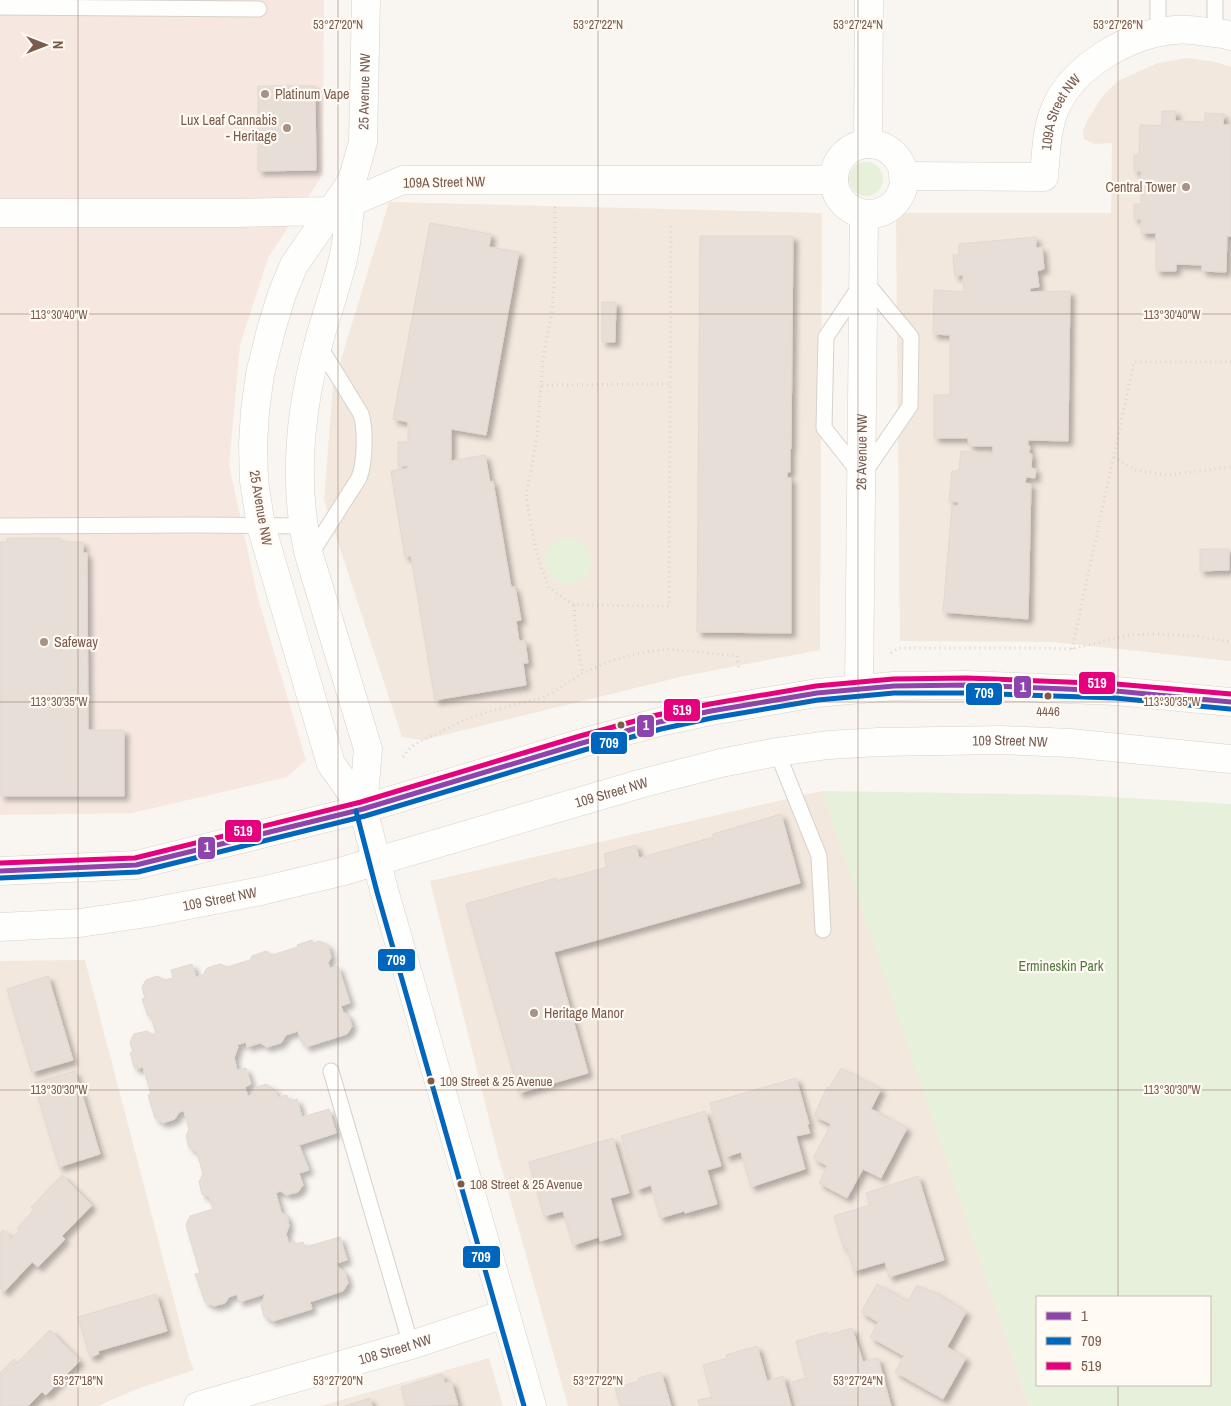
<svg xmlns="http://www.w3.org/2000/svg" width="1231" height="1406" font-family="'Archivo Narrow',sans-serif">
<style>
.residential{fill:#f2e8de}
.commercial{fill:#f6e8e1}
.green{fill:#e7f0db;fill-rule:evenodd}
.building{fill:#e6ded7;stroke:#e2d8d2;filter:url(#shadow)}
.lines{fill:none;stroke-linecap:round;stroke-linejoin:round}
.lane-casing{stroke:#d7d1cb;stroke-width:17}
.street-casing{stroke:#d7d1cb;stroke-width:29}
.secondary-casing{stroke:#d9d2cb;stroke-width:29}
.path{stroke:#dcd5d0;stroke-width:3;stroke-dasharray:1 4;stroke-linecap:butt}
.lane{stroke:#fefefd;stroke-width:15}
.street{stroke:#fefefd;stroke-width:28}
.secondary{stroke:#fefefd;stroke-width:28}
.bus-1-casing{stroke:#fffaf3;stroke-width:9}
.bus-2-casing{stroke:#fffaf3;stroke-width:9}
.bus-3-casing{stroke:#fffaf3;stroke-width:9}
.bus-1{stroke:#8e44ad;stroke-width:5}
.bus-2{stroke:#0065bd;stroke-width:5}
.bus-3{stroke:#e5007d;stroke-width:5}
.ticks{fill:none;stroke:#7a5c4d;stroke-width:1;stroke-opacity:0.45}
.poi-dot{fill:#a69286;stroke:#fffaf3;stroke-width:2}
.bus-dot{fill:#7a5c4d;stroke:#fffaf3;stroke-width:2}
.labels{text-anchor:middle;stroke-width:4.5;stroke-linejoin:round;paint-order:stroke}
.bus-label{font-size:13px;fill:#7a5c4d;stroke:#fffaf3;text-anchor:start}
.street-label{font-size:14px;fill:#7a5c4d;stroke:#fffaf3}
.poi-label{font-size:14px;fill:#7a5c4d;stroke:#fffaf3;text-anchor:start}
.park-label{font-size:14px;fill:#537a41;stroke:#fffaf3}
.ticks-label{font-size:12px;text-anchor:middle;fill:#7a5c4d;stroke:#fffaf3;stroke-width:4.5;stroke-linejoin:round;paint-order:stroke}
.line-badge{stroke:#fffaf3;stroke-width:2}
.badge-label{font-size:14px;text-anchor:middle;font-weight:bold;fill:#fff}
</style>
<defs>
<filter id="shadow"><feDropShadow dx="4.5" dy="4.5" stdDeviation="2.5" flood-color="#0004"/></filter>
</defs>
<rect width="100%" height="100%" fill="#f9f5f0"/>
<path class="residential" d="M1187 58 1215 62 1231 67V661L1053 642 900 641 896 213H1111L1112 143 1094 144 1084 139 1083 131 1087 121 1102 97 1118 81 1158 63Z
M389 202 822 213 820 650 684 676 423 740 402 737 324 500 333 386Z
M822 791 905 1033 1029 1406H568L498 1155 430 881Z
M85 960 189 1358 194 1370 137 1389 98 1406H0V961Z
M489 1358 503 1406H320Z"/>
<path class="commercial" d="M0 0H324L323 174 268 258 240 345 229 465 258 598 306 760 287 777 132 813 0 815Z"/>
<path class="green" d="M849 179a17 17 0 1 1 34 0a17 17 0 1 1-34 0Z
M545 561a23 23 0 1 1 46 0a23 23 0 1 1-46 0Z
M822 791 1078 795 1231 804V1406H1029ZM1210 1297V1385H1037V1297Z"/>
<path class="building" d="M258 86H315L316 170 258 171Z
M1162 111H1176L1175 121 1205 122V113L1224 114 1223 125H1231V236H1227L1226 272 1202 271V265L1176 264V271H1156V233H1141V219H1134V204H1141V171H1134V155H1139L1140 125 1162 126Z
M430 223 491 234 489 247 519 252 486 435 451 429V461L485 455 490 482 493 481 511 587H515L521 620 516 621 519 641 525 640 528 663H523L526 685 435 700 411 556 405 557 391 471 408 468V466H398V442H408V422L393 419Z
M700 236H793L791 449H790V472H787V478H791V633L697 632Z
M1036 237V248L1042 247 1044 269 1037 271 1039 287 1030 288V292L1070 291 1068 441 1028 440V446H1030L1029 454H1032L1031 468 1036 469 1035 478 1026 477 1025 483 1031 484 1028 619 943 612 952 506H958V502L949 501 952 471H959L961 451 993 454V446H969L968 438H934V395H950V335L933 334 934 290 964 292 963 275 955 276 953 255H959V244Z
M602 302H616L615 342H602Z
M7 538H60V542H83V553H87L88 730H124V796H0V542H7Z
M1200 549H1229V570L1200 571Z
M781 814 800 883 554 952 588 1073 519 1093 466 904 556 878 557 881 607 867 604 854 636 845 639 858 713 837V834Z
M312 940 313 943 320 941 328 945 331 957 328 963 330 968 338 966 350 1003 341 1006 343 1012 348 1015 352 1026 347 1034 306 1047 304 1042H301L298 1031 286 1035 281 1043 267 1047 260 1043 247 1047 246 1042 237 1045 238 1047 234 1058 237 1070 246 1068 251 1084 245 1087 248 1096 252 1095 257 1087 266 1084 275 1090 278 1097 287 1095 289 1102 297 1099 302 1117 329 1109 336 1133 299 1145 309 1170 299 1173 303 1185 298 1192 287 1195 280 1191 276 1193 281 1212 287 1216 289 1226 286 1234 289 1243 294 1241 295 1244 303 1242 305 1247 340 1237 347 1260 337 1263 338 1267 345 1272 348 1283 343 1291 310 1302 312 1309 273 1321 264 1316 261 1306 265 1294 239 1302 237 1294 229 1297 225 1303 214 1306 205 1302 195 1274 200 1273 186 1225 190 1216 213 1209 209 1197 202 1194 199 1182 203 1174 197 1152 189 1147 186 1136 189 1129 184 1111 179 1112 175 1119 163 1123 155 1118 148 1095 151 1094 143 1067 135 1069 130 1053 133 1052 130 1042 134 1034 147 1031 153 1035 156 1033 150 1014 148 1016 142 999 145 998 142 987 146 980 157 976 165 980 173 978 171 970 192 964 196 977 203 975 207 968 220 964 227 967 250 960 252 956 266 951 272 955 298 947 297 945Z
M48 976 73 1060 32 1072 7 989Z
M841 1068 881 1089 871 1109 907 1128 881 1178 863 1169 847 1198 819 1183 827 1166 813 1158 831 1124 814 1116 827 1087 829 1088Z
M75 1071 100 1154 59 1167 34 1083Z
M796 1078 809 1124H807L810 1133 796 1136 805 1169 751 1187 741 1152 726 1157 710 1103Z
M705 1111 721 1166 707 1170 717 1204 685 1213 684 1211 660 1218 651 1185 637 1190 625 1160 628 1159 621 1136Z
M613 1138 629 1193 610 1198 621 1235 600 1241 599 1237 573 1245 563 1211 544 1216 529 1162Z
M62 1175 92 1205 62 1236 65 1239 38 1267 32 1262 4 1292 0 1288V1234L3 1230 12 1238 19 1231 17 1228 34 1210 31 1207Z
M918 1176 944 1260 889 1277 885 1262 854 1271 847 1248H844L834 1216 870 1205 866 1193Z
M877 1284 909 1302V1299L917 1285 930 1292 931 1290 966 1312 947 1347 966 1358 943 1399 895 1372 904 1356 870 1337 878 1322 861 1312Z
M156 1294 167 1331 98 1351 99 1354 90 1357 78 1317Z
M852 1328 863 1362 878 1358 891 1406H797L796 1404 798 1403 792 1382 806 1378 796 1341 827 1332V1335Z
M50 1330 80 1361 46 1395 42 1392 28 1406H0V1373L14 1359 17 1363Z
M757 1346 767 1381 783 1376 791 1406H700L698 1400 712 1397 703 1365 727 1358 726 1355Z
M661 1372 671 1406H621L615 1388 639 1381 638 1378Z
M442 1374 445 1383 451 1381 458 1405 406 1406 401 1387Z
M370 1398 372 1406H345Z"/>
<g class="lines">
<g class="lane-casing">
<path id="lane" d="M1158 0V32
M0 7 259 9
M1215 33V0
M864 280 911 337 910 406 862 476 824 428 826 337Z
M0 526 194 525 302 526
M310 555 359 478C365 463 366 430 361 414L318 344
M777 752 819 856 823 930
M331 1071 411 1345"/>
</g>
<g class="street-casing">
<g id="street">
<path d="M868 144 869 0"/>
<circle cx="869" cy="179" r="35"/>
<path id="s1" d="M903 176 1044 177C1046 155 1046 130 1055 109 1073 66 1129 34 1174 30 1190 28 1208 33 1224 34L1231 36"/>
<path d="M352 181C350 204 349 227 345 249 339 282 326 313 318 345 299 414 293 485 309 555L368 749 363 809 331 764 261 526 254 481 253 445 255 411 260 374 271 330 282 294 294 265Z"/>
<path id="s2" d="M352 181 363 142 366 0"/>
<path d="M0 213H236L331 211 403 180H834"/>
<path id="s3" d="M859 688 864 214"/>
<path id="s4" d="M198 1406 411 1345 505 1314"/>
</g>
</g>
<g class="secondary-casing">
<g id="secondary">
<path d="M363 809 384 890 532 1406"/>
<path d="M0 871 136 865 363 809 582 743 659 722 711 711 817 693 894 686 967 685 1116 691 1231 702"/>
<path id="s5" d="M0 927 80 923 147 913 261 891 340 872 643 783 721 763 777 752 828 745 879 742 1002 740 1070 743 1231 759"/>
</g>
</g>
<path class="path" d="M555 207V270L552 311 543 359 537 436 526 497 536 552 549 588 574 605 669 606 671 223
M542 385 670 384
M1114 457 1135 470 1167 475 1231 467
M574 605 576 637 583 673
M1072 649 1134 362H1231
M891 653 899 648H1039L1072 649 1129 635 1150 634 1196 636 1231 642
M403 757 407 751 415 744 465 720 484 713 545 697 583 673 608 662 629 656 651 651 668 649 737 656 739 671"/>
<use href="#lane" class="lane"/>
<use href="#street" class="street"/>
<use href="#secondary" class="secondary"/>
<g class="bus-1-casing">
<path id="bus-1" d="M0 871 136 865 363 809 582 743 659 722 711 711 817 693 894 686 967 685 1116 691 1231 702"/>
</g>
<g class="bus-2-casing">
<path id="bus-2" d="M356 811 377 892 524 1406
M0 878 138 872 365 816 584 750 661 729 712 718 818 700 894 693H967L1115 698 1230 709"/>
</g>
<g class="bus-3-casing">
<path id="bus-3" d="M0 863 135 858 361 802 580 736 657 715 710 704 816 686 893 679 967 678 1116 684 1231 694"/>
</g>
<use href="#bus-1" class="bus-1"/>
<use href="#bus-2" class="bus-2"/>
<use href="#bus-3" class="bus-3"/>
</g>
<path class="ticks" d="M78 0V1406M338 0V1406M598 0V1406M858 0V1406M1118 0V1297M0 314H1231M0 702H1231M0 1090H1231M1118 1385V1406"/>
<g class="poi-dot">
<circle cx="265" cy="94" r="5"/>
<circle cx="287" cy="128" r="5"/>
<circle cx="1186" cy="187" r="5"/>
<circle cx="44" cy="642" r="5"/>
<circle cx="534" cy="1013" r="5"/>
</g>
<g class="bus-dot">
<circle cx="1048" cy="696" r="4.5"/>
<circle cx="621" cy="725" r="4.5"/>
<circle cx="431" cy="1081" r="4.5"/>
<circle cx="461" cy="1184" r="4.5"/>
</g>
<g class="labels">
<g class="bus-label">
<text x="1048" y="716" text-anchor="middle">4446</text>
<text x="440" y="1086">109 Street &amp; 25 Avenue</text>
<text x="470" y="1189">108 Street &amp; 25 Avenue</text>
</g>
<g class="street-label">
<text dy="5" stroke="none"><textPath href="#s2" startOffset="91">25 Avenue NW</textPath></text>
<text dy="5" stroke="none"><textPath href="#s1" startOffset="209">109A Street NW</textPath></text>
<text transform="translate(444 182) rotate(-1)" y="5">109A Street NW</text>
<text dy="5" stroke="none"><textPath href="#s3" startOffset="236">26 Avenue NW</textPath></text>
<text transform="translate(261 508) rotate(80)" y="5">25 Avenue NW</text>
<text dy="5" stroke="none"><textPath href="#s5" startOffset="1032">109 Street NW</textPath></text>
<text dy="5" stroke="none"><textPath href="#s5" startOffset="628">109 Street NW</textPath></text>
<text dy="5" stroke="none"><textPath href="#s5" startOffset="222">109 Street NW</textPath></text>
<text dy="5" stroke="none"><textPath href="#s4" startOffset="205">108 Street NW</textPath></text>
</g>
<g class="poi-label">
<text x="275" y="99">Platinum Vape</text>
<text x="277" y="125" text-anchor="end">Lux Leaf Cannabis<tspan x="277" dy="16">- Heritage</tspan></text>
<text x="1176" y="192" text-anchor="end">Central Tower</text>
<text x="54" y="647">Safeway</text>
<text x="544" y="1018">Heritage Manor</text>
</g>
<g class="park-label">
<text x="1061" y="971">Ermineskin Park</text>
</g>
</g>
<g class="ticks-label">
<text x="338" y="29">53°27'20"N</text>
<text x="598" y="29">53°27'22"N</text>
<text x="858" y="29">53°27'24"N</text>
<text x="1118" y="29">53°27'26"N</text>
<text x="1172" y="319">113°30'40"W</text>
<text x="59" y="319">113°30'40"W</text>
<text x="1172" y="706">113°30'35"W</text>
<text x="59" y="706">113°30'35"W</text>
<text x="59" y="1094">113°30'30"W</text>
<text x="1172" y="1094">113°30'30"W</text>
<text x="78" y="1385">53°27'18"N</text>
<text x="338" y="1385">53°27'20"N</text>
<text x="598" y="1385">53°27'22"N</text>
<text x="858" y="1385">53°27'24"N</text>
</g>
<g class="line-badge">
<rect x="1078" y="671" width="38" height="24" rx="5" fill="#e5007d"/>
<rect x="1013" y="675" width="19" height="24" rx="5" fill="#8e44ad"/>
<rect x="965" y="682" width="38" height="24" rx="5" fill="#0065bd"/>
<rect x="663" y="698" width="38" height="24" rx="5" fill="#e5007d"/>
<rect x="636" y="714" width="19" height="24" rx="5" fill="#8e44ad"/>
<rect x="590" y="731" width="38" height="24" rx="5" fill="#0065bd"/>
<rect x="224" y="819" width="38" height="24" rx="5" fill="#e5007d"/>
<rect x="197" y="836" width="19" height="24" rx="5" fill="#8e44ad"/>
<rect x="377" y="948" width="39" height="24" rx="5" fill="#0065bd"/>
<rect x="462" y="1245" width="39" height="24" rx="5" fill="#0065bd"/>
</g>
<g class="badge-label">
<text x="1097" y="688">519</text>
<text x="1023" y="692">1</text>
<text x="984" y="698">709</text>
<text x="682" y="715">519</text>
<text x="646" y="730">1</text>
<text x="609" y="748">709</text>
<text x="243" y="836">519</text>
<text x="207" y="852">1</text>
<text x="396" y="965">709</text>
<text x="481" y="1262">709</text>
</g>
<rect x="1036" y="1296" width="175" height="90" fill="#fffaf3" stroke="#cabbb1"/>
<rect x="1046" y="1312" width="25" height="8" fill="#8e44ad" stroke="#cabbb1"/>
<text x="1081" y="1321" font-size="15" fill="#7a5c4d">1</text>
<rect x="1046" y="1337" width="25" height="8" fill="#0065bd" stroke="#cabbb1"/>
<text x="1081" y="1346" font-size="15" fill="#7a5c4d">709</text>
<rect x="1046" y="1362" width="25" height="8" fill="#e5007d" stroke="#cabbb1"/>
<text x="1081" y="1371" font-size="15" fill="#7a5c4d">519</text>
<g transform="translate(45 45) rotate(90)" stroke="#fffaf3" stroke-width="4" paint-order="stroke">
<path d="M0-4L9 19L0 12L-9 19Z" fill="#7a5c4d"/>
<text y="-8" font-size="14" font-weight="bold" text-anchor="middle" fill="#7a5c4d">N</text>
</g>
</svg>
